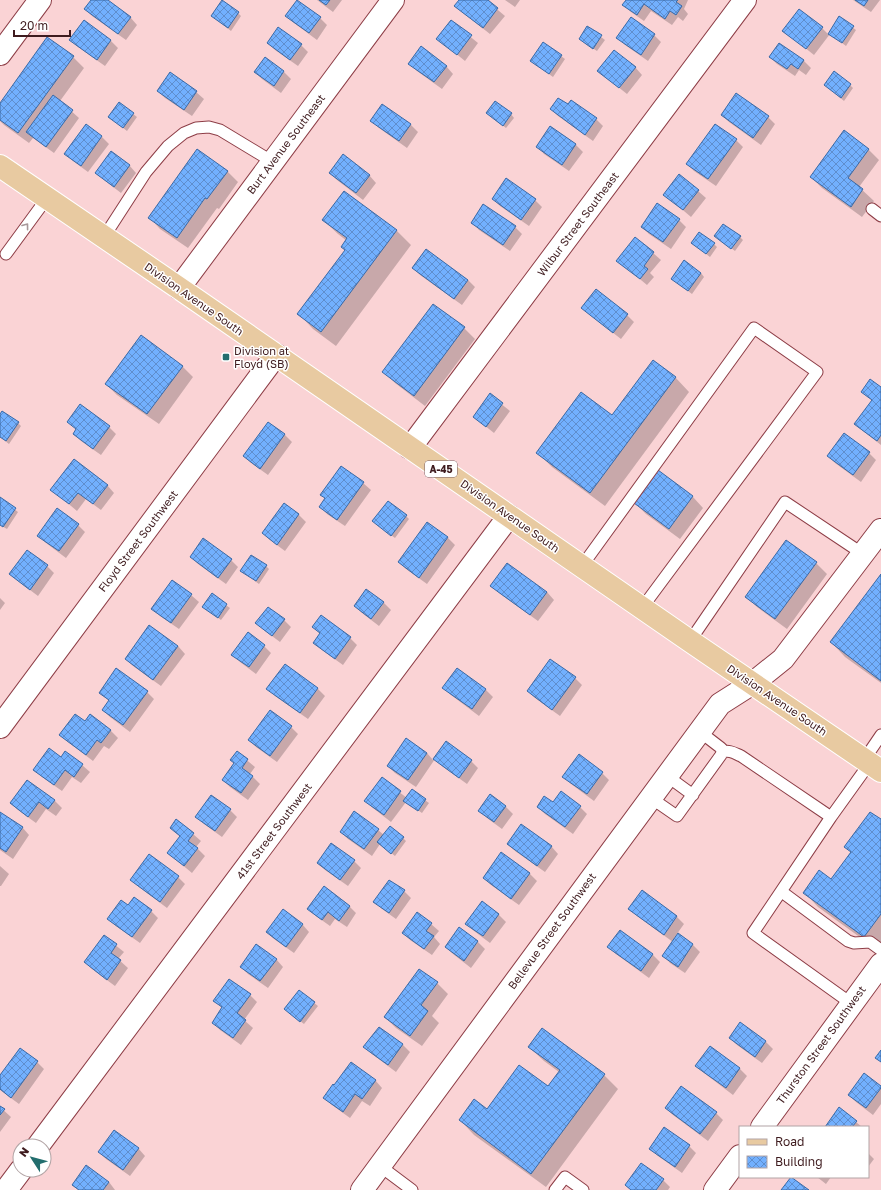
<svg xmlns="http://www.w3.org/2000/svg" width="881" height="1190" font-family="'Golos Text',sans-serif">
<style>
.shadow{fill:#0003}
.building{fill:url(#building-cross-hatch);stroke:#3969a6}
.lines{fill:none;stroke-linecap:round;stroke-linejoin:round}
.lane-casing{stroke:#8d3d46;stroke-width:13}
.street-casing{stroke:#8d3d46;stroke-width:24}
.primary-casing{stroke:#fff;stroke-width:24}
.lane{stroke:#fff;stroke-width:11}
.street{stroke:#fff;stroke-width:22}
.primary{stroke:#e8caa1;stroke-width:22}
.oneway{stroke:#a8989a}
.poi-dot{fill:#236e6e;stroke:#fff;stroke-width:1.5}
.labels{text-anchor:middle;stroke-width:3;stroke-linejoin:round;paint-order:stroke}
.shield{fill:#fff;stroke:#785f62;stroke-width:1}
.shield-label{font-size:10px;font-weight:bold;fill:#3e1b1e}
.street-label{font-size:11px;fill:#3e1b1e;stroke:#fff}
.poi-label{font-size:11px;fill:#3e1b1e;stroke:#fff;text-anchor:start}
</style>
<defs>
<pattern id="building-cross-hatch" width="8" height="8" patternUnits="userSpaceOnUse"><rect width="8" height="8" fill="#72b0fe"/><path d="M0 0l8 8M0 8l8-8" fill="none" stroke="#5f8ecd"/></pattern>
</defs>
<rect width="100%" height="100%" fill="#fad3d5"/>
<path class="shadow" d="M92 0H106L130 17 137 25 126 40 92 16 85 9Z
M317 0H342L333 12Z
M460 0H486L505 16 490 34 463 13 455 6Z
M505 0H520L515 7Z
M627 0H688L684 9 688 14 683 21 678 17 672 25 651 11 644 21 631 12 623 5Z
M853 0H880L871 12Z
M238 13 241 16 231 31 212 16Z
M287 16 320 18 327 25 317 40 294 23Z
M840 18 856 30 846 46 830 34 814 55 784 31 822 28 829 35Z
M84 21 111 41 118 48 105 66 78 47 71 40Z
M451 21 478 43 465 61 438 39Z
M588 27 605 40 597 51 583 42Z
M654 35 661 42 648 61 625 45 618 38Z
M268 43 301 45 308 52 298 66 275 50Z
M543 43 565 59 553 77 535 64Z
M779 44 804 61 811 68 806 75 799 70 795 76 777 64 770 57Z
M73 57 84 68 60 101 79 118 54 153 33 138 29 143 4 125 0 121V104Z
M265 59 284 72 291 79 281 93 262 79 255 72Z
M410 63 446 66 453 74 442 89 417 71Z
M635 67 642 75 627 94 598 71Z
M825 85H850L853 88 844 101Z
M158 91 196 92 204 99 192 116 165 98Z
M119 103 137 117 127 131 109 117Z
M383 105 411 125 418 132 407 148 379 128 372 121Z
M568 106 596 119 603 126 593 141 558 116 551 109Z
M487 113 511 114 514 118 506 128Z
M722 115 768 117 775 124 761 145 729 122Z
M551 127 576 145 583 152 569 171 544 154 537 146Z
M102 137 109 144 88 172 73 161 66 154Z
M736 140 743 147 716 186 694 171 687 164Z
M868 149 879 160 859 187 874 201 862 217 822 188 811 177Z
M129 165 136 173 121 193 104 180 96 173Z
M227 171 238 182 219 209 217 208 188 248 160 229 150 218Z
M330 173 369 175 376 183 363 200 337 180Z
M698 191 706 198 691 217 664 194Z
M344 192 397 231 411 245 336 346 313 329 299 314 346 251 347 241 338 234 323 220Z
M493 199 535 200 542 207 529 226 500 206Z
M679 220 686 227 671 249 649 234 642 227Z
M472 222 515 227 522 234 510 251 479 230Z
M740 237 743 240 735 251 719 239Z
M636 238 661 260 650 273 654 277 647 285 618 261Z
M692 243 714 244 717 247 710 257Z
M413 268 468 280 475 287 462 305 420 275Z
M701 273 704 277 692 294 672 279Z
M582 308 627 315 634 322 621 339 590 315Z
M464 328 475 339 425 406 395 383 384 372Z
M182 366 193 377 159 424 117 395 106 384Z
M675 377 689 392 605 506 552 467 538 453 612 416Z
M881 388V445L863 431 855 424 873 401 862 392Z
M490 395 510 411 494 433 474 417Z
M0 416 18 423 21 426 9 444 0 437Z
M69 422 109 427 116 434 101 455 81 441 74 434 77 430Z
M268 423 285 435 292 442 268 475 251 463 244 456Z
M869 453 876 460 861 482 835 463 828 456Z
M341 467 363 483 371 490 345 526 327 514 320 506 326 499Z
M658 472 693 497 703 508 680 539 646 514 635 503Z
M107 485 114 493 101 510 86 499 77 511 52 490Z
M0 498 18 512 7 529 0 525Z
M284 504 299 515 306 522 285 551 270 540 263 533Z
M406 516 409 519 395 538 377 525Z
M427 523 448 538 455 545 427 584 406 569 399 562Z
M78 525 85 532 66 558 46 543 39 536Z
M191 557 231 560 238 567 226 584 198 564Z
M816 563 827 574 787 629 757 607 746 596Z
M47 566 54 573 38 596 18 581 10 574Z
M266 566 269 569 259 584 245 574Z
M881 576V683L845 657 831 642Z
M172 581 191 595 199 602 179 629 160 616 153 608Z
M492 586 547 592 554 600 538 621 499 593Z
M212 595 230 608 221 620 207 610Z
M0 598 5 603 0 610Z
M383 602 391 610 379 626 362 613 355 606Z
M284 620 291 627 280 642 264 630 257 623Z
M313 627 350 638 357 645 343 665 322 650 315 643 321 635Z
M178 646 185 654 161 686 133 666 126 659Z
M264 646 271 653 256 674 240 662 233 654Z
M285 665 318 689 325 696 308 719 275 696 268 688Z
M457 669 486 690 493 697 479 716 451 695 444 688Z
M575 678 582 685 560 716 535 698 528 691Z
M147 692 154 699 130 732 110 717 103 710 109 701 100 693Z
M85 723 110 730 118 738 109 749 104 746 93 761 68 742 61 735Z
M291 727 298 734 277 762 256 747 249 740Z
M446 743 471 761 478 768 467 784 442 766 435 759 416 787 395 773 388 766 427 753 433 760Z
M237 752 255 767 250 774 260 784 248 800 230 787 223 780 235 764Z
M61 758 82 765 90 772 81 783 72 777 62 791 42 777 35 770Z
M602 773 609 780 594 801 571 784 564 777Z
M382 779 407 798 412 791 429 803 422 813 406 802 391 822 373 808 366 801Z
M27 781 55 801 62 808 56 816 46 809 36 823 18 810 11 803Z
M490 795 506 807 513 814 502 829 487 818 480 810Z
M553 804 580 807 587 814 573 834 545 814 538 807Z
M230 810 237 817 222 837 204 824 197 816Z
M0 813 22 827 29 835 13 859 0 850Z
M881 821V948L879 951 818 907 804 892 832 881 852 853 845 847Z
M171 828 193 834 201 841 196 847 205 856 192 873 168 853 181 837Z
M378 830 384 835 403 838 406 841 395 856 380 844 372 856 348 839 341 832Z
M508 844 551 846 558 854 545 872 515 851Z
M502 854 530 874 537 881 519 905 491 885 484 878Z
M354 861 361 868 348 886 325 870 318 863Z
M0 866 9 874 1 886H0Z
M178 877 185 884 167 908 139 887 131 880Z
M404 891 411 898 396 919 382 909 375 902Z
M642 892 677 917 684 924 674 938 675 939 679 935 693 945 700 952 685 973 670 963 663 955 673 942 637 916 630 909Z
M349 906 356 913 347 927 335 919 330 926 316 916 309 909Z
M151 911 158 918 140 943 116 926 109 919Z
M498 914 506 922 490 943 474 931 467 924Z
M302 924 309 932 294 953 274 939 267 932Z
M431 924 439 931 434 937 440 944 432 955 410 940 403 932Z
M460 929 478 942 485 949 471 968 453 954 446 947Z
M620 931 653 955 660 962 649 978 616 954 609 947Z
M104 936 124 952 118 959 128 968 115 986 92 969 85 962Z
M276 959 283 967 268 988 248 974 241 967Z
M437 983 448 994 432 1016 439 1023 422 1046 396 1028 385 1017Z
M299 991 318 1006 304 1024 288 1012Z
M250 995 257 1002 244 1020 253 1028 241 1045 220 1030 213 1022 223 1009 214 1000Z
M379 1028 403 1045 410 1052 396 1072 372 1054 365 1047Z
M730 1038 766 1042 773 1049 762 1063 737 1045Z
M529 1047 604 1075 618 1089 546 1187 474 1135 460 1120 548 1087 559 1072 544 1061Z
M710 1047 740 1069 747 1076 733 1095 704 1073 697 1066Z
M37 1062 44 1069 19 1104 0 1090V1077Z
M375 1080 382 1088 370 1106 362 1101 350 1118 332 1105 324 1098 335 1087Z
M881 1087V1104L873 1115 856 1102 849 1095Z
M0 1107 11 1117 0 1132Z
M666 1108 716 1113 723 1120 708 1141 673 1115Z
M856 1122 862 1127H826Z
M665 1129 689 1146 696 1153 682 1173 658 1156 650 1149Z
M138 1148 145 1156 130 1176 106 1159 99 1152Z
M868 1153 874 1159 868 1167Z
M817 1177H831L826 1184Z
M663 1180 670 1187 668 1190H631L626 1185Z
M109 1182 115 1190H78L73 1185Z"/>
<path class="building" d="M91 0H108L131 17 118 34 84 9Z
M222 0 239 12 228 28 211 16Z
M297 0 321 17 309 33 285 16Z
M319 0H330L326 5Z
M459 0H488L498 8 483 28 454 6Z
M626 0H678L676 2 682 6 676 15 670 11 665 19 644 4 637 15 622 5Z
M855 0H868L864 6Z
M799 9 823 27 806 49 782 31Z
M839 16 854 26 842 43 828 34Z
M631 17 655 34 641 55 616 38Z
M84 20 111 40 97 60 69 40Z
M451 20 472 35 457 55 436 39Z
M587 26 602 35 593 49 579 39Z
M278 27 302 44 290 60 267 43Z
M47 37 74 56 18 133 0 120V103Z
M543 42 562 55 549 74 530 61Z
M779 43 804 60 798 69 791 64 787 69 769 57Z
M421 46 447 66 434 82 408 64Z
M614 50 636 67 619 88 597 71Z
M265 57 284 71 274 86 254 72Z
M834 71 851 84 841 98 824 85Z
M170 72 197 91 184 110 157 91Z
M736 93 769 116 753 138 721 115Z
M53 95 73 110 46 147 26 132Z
M558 98 568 104 571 100 597 118 585 135 550 109Z
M495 101 512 113 503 126 486 113Z
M119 102 134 113 123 128 108 117Z
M382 104 411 124 399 141 370 121Z
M86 124 102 136 81 166 64 154Z
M715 124 737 139 708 179 686 164Z
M550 126 576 144 562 165 536 147Z
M844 130 869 149 848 178 863 189 851 207 810 177Z
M197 149 228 171 207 199 205 198 177 238 148 218Z
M111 151 130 165 114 187 95 173Z
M343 154 370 175 356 193 329 173Z
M679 174 699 190 683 210 663 195Z
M506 178 536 199 521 220 492 199Z
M344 191 397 230 321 332 297 314 345 250 341 247 347 238 322 220Z
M657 203 680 219 663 242 641 227Z
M483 204 516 226 503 245 471 223Z
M723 224 741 236 731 249 714 236Z
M699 232 715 243 706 254 691 243Z
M635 237 654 252 644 266 648 269 640 279 616 261Z
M426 249 468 280 454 299 412 268Z
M684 260 701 273 688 291 671 279Z
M596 289 628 314 613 333 581 308Z
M433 304 465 327 414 396 382 372Z
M141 335 183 366 147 414 105 384Z
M653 360 676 377 590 493 536 453 581 392 612 415Z
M870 379 881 387V435L877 441 854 424 872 400 861 392Z
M490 393 503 403 486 427 473 417Z
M80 404 110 426 93 449 73 434 76 429 67 422Z
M2 411 19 422 6 441 0 437V414Z
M268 422 285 434 260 469 243 456Z
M844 433 870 452 853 475 827 456Z
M74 459 108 485 93 504 78 493 69 504 50 490Z
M341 466 364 482 337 520 319 507 325 498 320 495Z
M658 470 693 496 669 529 634 503Z
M0 497 16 508 3 527 0 525Z
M388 501 407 515 391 536 372 521Z
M284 503 299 514 277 545 262 533Z
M57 508 79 524 59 551 37 536Z
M427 522 448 537 419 578 398 562Z
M203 538 232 559 218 578 190 557Z
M786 540 817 562 775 619 745 597Z
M27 550 48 565 30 590 9 574Z
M251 555 267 565 256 581 240 571Z
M507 563 547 592 530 615 490 586Z
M881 574V681L830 642Z
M172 580 192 594 171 623 151 609Z
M366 589 384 602 371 619 354 606Z
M212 593 227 604 218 618 202 607Z
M268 607 285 619 272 636 255 623Z
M321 615 351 637 335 659 313 643 320 633 312 627Z
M149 625 178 646 153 680 125 659Z
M248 632 265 645 249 667 231 655Z
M550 659 576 677 552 710 527 691Z
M285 664 318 688 300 713 266 689Z
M116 668 148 691 123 725 102 710 109 700 99 693Z
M457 668 486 689 472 709 442 688Z
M270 710 292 726 270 756 248 740Z
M75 714 85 721 90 714 111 730 101 743 97 740 86 755 59 735Z
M406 738 427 753 408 780 387 766Z
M446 741 472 760 459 778 433 759Z
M49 748 61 757 65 751 83 764 74 777 65 770 54 785 33 770Z
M237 751 248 759 242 768 253 776 241 793 222 780 234 763 230 760Z
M579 754 603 772 587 794 562 777Z
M382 777 401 791 384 815 364 801Z
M27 780 55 800 48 809 39 802 28 817 10 803Z
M412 789 426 799 418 811 403 801Z
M561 791 581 806 565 827 537 807 544 796 553 802Z
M490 794 506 806 494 822 478 811Z
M211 795 231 809 215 831 195 817Z
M354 811 379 829 364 849 340 832Z
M0 812 23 827 6 852 0 848Z
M870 812 881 819V914L864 937 803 893 819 870 831 879 851 852 844 847Z
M176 819 194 833 188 841 198 848 184 866 167 853 180 836 170 828Z
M521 824 552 846 537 866 507 844Z
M390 826 404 837 391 854 377 842Z
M331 843 355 860 340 880 317 863Z
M501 852 530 873 511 899 483 878Z
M149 854 179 876 160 902 130 880Z
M389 880 405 890 389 913 373 902Z
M324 886 350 906 339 921 328 912 322 920 307 909Z
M642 890 677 916 664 935 628 909Z
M134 897 152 910 132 937 107 919 121 900 128 905Z
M482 901 499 914 483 936 465 924Z
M283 909 303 924 286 947 266 932Z
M417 912 432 923 426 931 434 936 424 949 402 933Z
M459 927 478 941 464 961 445 947Z
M620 930 653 954 641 971 607 947Z
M678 933 693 944 678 967 662 956Z
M104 935 117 944 111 953 121 960 107 980 84 962Z
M256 944 277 959 260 981 240 967Z
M419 969 438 982 421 1005 428 1011 410 1036 384 1017Z
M229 979 251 994 237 1013 246 1020 233 1038 212 1023 222 1007 213 1001Z
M299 990 315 1002 300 1022 284 1009Z
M740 1022 766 1041 755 1057 729 1038Z
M379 1027 403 1044 388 1065 363 1047Z
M542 1028 605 1074 531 1174 459 1120 474 1099 487 1109 519 1065 548 1086 560 1070 528 1047Z
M710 1046 740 1068 726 1088 695 1066Z
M20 1048 38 1061 11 1098 0 1089V1075Z
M881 1050V1062L875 1058Z
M351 1062 376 1080 362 1099 355 1094 343 1112 323 1098 333 1084 334 1085Z
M864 1073 881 1086V1088L866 1108 848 1095Z
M681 1086 717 1112 700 1134 665 1108Z
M0 1106 5 1109 0 1115Z
M839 1107 857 1121 852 1127H825Z
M664 1127 690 1145 675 1167 649 1149Z
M114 1130 139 1148 123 1170 98 1152Z
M641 1163 664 1179 656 1190H631L625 1185Z
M86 1165 109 1182 103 1190H79L72 1185Z
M791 1177 809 1190H781Z"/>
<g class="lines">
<g class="lane-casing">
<path id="lane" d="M872 209 881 216
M104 237 146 172 168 146 184 133 196 128 209 127 220 130 273 162
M6 254 47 198
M582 566 754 328 817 372 642 608
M690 641 785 502 863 554
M722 752C730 750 734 753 741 756L831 817 869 764
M864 760 881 735
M667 776 693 795
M651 798 677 816 721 755 722 752 721 748 699 731
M831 817 753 933 852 1004
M782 892 848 941 854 943 870 942 881 950
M380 1166 412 1190
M555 1190 565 1177 583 1190"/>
</g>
<g class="street-casing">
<path id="street" d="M0 54 40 0
M179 288 393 0
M410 448 745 0
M0 727 276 355
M762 1127 881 964
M38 1146 509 516
M6 1190 21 1170
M362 1190 720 704 753 683 783 659 881 530
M715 1190 740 1156"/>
</g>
<g class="primary-casing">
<path id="primary" d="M0 166 179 288 690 641 881 771"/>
</g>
<use href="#lane" class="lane"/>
<use href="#street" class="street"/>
<use href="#primary" class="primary"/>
</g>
<defs><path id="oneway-chevron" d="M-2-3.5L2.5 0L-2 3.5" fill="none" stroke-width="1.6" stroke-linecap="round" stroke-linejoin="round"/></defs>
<use class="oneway" href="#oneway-chevron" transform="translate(26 226) rotate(-53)"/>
<rect class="poi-dot" x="222" y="353" width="8" height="8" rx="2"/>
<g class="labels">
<rect class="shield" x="425" y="461" width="32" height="16" rx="3"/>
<g class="shield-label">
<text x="441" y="473">A-45</text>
</g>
<g class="street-label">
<text transform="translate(286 144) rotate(-53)" y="4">Burt Avenue Southeast</text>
<text transform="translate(578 224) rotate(-53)" y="4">Wilbur Street Southeast</text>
<text transform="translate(194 299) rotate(35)" y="4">Division Avenue South</text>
<text transform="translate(510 516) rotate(35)" y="4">Division Avenue South</text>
<text transform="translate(138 541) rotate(-53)" y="4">Floyd Street Southwest</text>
<text transform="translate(777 700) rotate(34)" y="4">Division Avenue South</text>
<text transform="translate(274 831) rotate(-53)" y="4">41st Street Southwest</text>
<text transform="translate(552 931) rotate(-54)" y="4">Bellevue Street Southwest</text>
<text transform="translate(821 1045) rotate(-54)" y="4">Thurston Street Southwest</text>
</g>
<g class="poi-label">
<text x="234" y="355">Division at<tspan x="234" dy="13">Floyd (SB)</tspan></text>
</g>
</g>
<rect x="739" y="1126" width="130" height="52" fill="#ffffff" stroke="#b2a4a5"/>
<rect x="747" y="1139" width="20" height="6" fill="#e8caa1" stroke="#b2a4a5"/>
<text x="775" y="1146" font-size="12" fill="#3e1b1e">Road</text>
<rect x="747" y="1156" width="20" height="12" fill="url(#building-cross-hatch)" stroke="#b2a4a5"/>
<text x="775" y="1166" font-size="12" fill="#3e1b1e">Building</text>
<g transform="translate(32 1158) rotate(306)"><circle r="19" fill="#ffffff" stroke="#b2a4a5"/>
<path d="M0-3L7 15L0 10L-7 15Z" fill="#236e6e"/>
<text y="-6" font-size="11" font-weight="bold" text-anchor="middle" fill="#3e1b1e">N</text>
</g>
<path d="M14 30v6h56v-6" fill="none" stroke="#3e1b1e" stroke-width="2"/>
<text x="20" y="30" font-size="12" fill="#3e1b1e" stroke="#ffffff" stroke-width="3" paint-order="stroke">20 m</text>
</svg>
